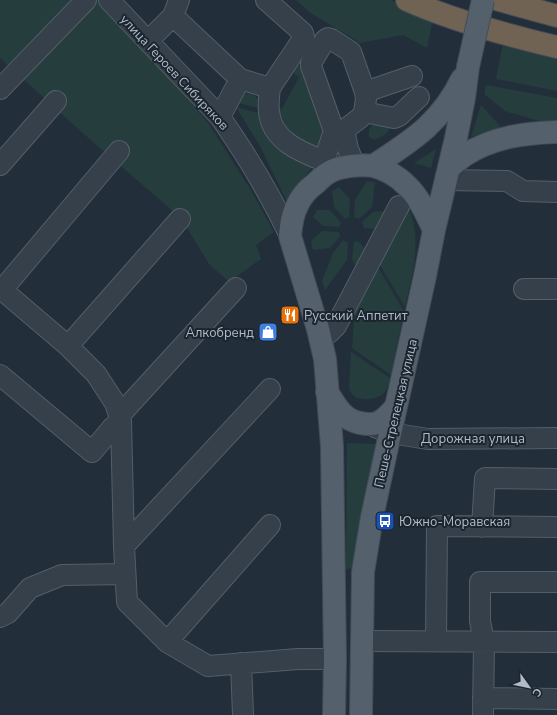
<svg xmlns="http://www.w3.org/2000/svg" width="557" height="715" font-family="'Nunito Sans',sans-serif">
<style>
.green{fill:#253d3d}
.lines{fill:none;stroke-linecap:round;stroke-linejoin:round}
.minor-casing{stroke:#545e69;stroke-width:22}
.major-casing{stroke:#424c57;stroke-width:24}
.highway-casing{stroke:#414b56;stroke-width:24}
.minor{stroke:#36404b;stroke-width:20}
.major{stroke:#54606b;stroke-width:22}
.highway{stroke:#716353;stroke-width:22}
.major-bridge-casing{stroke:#424c57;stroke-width:24;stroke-linecap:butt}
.major-bridge{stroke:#54606b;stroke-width:22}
.labels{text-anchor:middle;stroke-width:4;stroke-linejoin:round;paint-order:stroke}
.street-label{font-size:13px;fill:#b1bbc7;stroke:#1b252f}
.poi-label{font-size:13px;fill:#b1bbc7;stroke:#1b252f;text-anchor:start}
</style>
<rect width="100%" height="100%" fill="#222f3a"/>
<path class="green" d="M0 0H100L112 11 209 124 252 192 274 232 256 245 261 259 229 282 209 264 181 218 86 136 0 58Z
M296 0H391L433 18 427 48 403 35 360 43 309 12Z
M503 43 557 57V91L496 79Z
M299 64 325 137 322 152 281 130 276 106 282 109 299 77 293 73Z
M486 85 557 98V121H539L505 111 484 94Z
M248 93C257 95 260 101 262 109L235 102 242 94Z
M481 105 501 127 471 137Z
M236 107 262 114 315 164 301 181 288 204 261 148Z
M374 123 389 126 390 129C387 134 379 138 374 140L369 137V130Z
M436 149 431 168 414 163Z
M367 181 375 182 372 207 359 219 354 217 355 200Z
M339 187 350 199 349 217 345 219 334 207 332 191Z
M407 204C423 238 413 272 405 307L378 262Z
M317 210H330L341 223 339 227 323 226 313 217Z
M388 211 379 229 364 228 362 222 373 212Z
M322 231 339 232 340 237 330 248 313 250 311 241Z
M343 240 348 243 347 260 325 290 322 281 333 253Z
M358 241 367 251 357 271 352 259 354 242Z
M376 264 404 311 391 375 352 348 355 306Z
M351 352 390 378C389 383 388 389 384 393 374 402 352 402 349 388Z
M347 443 377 444 354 568 346 569Z"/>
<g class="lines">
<g class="minor-casing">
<path id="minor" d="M109 0 220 117C246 154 270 194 290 236
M173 16 240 79 270 88 304 37 303 33 266 0
M148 41 173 16 179 0
M270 88C269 96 268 104 269 112 272 141 301 152 324 161
M0 89 86 0
M365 92 412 76
M364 112 394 118 399 116 419 97
M220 117 240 79
M344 130 348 149 355 166
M0 165 56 101
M328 172 324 161 334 131 311 66V63L325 40 328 38 331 39 351 52 365 92 366 99 364 112 360 118 344 130 334 131
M446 180 507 181 523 191 557 192
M0 288 68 346 96 374 115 403 121 421 124 546 127 602 167 642 208 666 298 659H335
M524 289H557
M2 290 119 151
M320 336 329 333 336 326 399 206
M68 346 180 219
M0 375 92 452 112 428 121 421
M119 416 236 288
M375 427 390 433 428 439 557 438
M482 527 485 478 557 479
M124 546 270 389
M0 617 8 613 30 588 62 575 125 574
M362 641 557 642
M436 641 437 526 557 527
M167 642 270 525
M241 663 243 715
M483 698 557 699
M483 715 484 642 480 621V582H557"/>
</g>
<g class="major-casing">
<path id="major" d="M373 166C411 141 441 123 462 79
M449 168C454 164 460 158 465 155 493 137 525 133 557 132
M327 392C332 399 337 409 344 415 351 422 367 426 377 423 385 420 390 413 396 407
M334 715 335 659 332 446 325 359 318 329 290 236C291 226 292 215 297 206 301 196 308 189 316 183 320 179 324 175 328 173 338 166 361 164 373 166 384 169 397 176 405 184 419 196 426 214 434 230
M361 715 363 572 372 517 386 452 425 276 434 230 456 138 464 98 468 67"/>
</g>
<g class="highway-casing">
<path id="highway" d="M407 0C454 21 506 35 557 47
M499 0 557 16"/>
</g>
<use href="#minor" class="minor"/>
<use href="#major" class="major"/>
<use href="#highway" class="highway"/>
<g class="major-bridge-casing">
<path id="major-bridge" d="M468 67 483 0"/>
</g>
<use href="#major-bridge" class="major-bridge"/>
</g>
<defs>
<g id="restaurant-square" transform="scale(1)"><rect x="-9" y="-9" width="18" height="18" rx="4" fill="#e8710a" stroke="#1b252f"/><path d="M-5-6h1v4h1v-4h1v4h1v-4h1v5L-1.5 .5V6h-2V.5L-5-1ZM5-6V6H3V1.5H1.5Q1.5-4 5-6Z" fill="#fff"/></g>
<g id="shop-square" transform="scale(1)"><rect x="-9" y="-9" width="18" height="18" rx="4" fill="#3f7fe0" stroke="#1b252f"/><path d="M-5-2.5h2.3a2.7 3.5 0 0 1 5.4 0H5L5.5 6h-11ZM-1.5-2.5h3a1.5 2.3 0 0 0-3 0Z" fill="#fff"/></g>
<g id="bus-square" transform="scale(1)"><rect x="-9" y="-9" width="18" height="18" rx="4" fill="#1a4fb4" stroke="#1b252f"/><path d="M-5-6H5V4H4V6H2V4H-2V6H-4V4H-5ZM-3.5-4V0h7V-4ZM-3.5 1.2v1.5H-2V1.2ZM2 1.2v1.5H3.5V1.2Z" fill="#fff"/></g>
</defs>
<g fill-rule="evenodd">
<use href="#restaurant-square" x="290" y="315"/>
<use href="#shop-square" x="268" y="332"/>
<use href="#bus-square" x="385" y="521"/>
</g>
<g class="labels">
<g class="street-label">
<text transform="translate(175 72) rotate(47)" y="5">улица Героев Сибиряков</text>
<text transform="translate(395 413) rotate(-77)" y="5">Пеше-Стрелецкая улица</text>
<text x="473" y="443">Дорожная улица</text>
</g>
<g class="poi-label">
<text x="304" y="320">Русский Аппетит</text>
<text x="254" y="337" text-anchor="end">Алкобренд</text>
<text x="399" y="526">Южно-Моравская</text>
</g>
</g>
<g transform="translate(529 687) rotate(123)" stroke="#1b252f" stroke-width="3" paint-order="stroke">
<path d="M0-3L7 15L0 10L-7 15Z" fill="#b1bbc7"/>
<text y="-6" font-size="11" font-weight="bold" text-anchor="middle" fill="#b1bbc7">С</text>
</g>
</svg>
